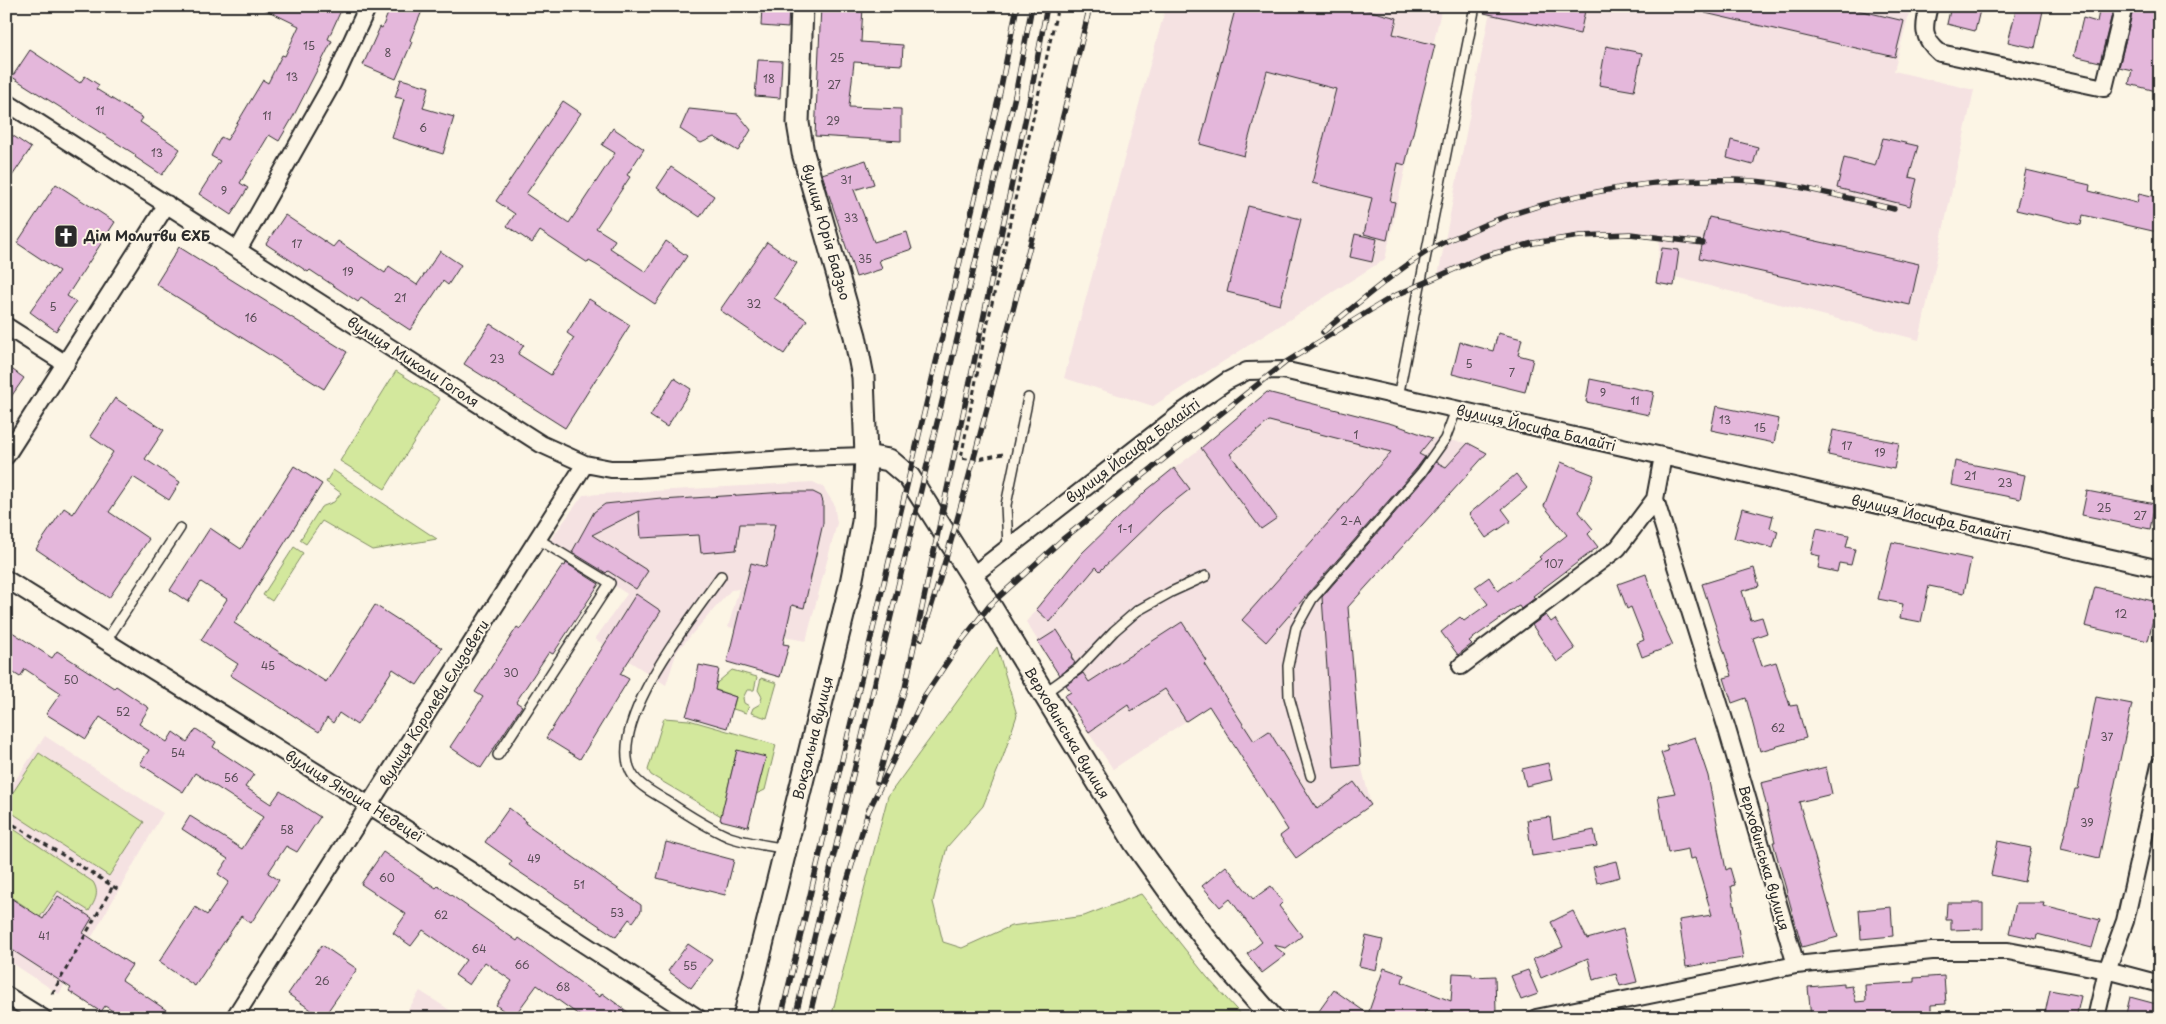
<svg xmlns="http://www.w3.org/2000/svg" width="2166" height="1024" font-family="'Playpen Sans',sans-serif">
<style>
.built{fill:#f5e2e2}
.green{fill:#d3e89d;stroke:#7f8a64}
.building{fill:#e4b7db;stroke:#2b2b2b}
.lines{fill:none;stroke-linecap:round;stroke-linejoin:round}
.service-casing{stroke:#2b2b2b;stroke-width:12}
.minor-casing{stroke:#2b2b2b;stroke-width:20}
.tertiary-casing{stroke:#2b2b2b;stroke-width:25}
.path{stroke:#2b2b2b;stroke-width:3;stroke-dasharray:5 4;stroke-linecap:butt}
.service{stroke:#fcf5e5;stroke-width:9}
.minor{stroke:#fcf5e5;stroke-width:16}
.tertiary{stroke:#fcf5e5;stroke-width:21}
.rail-casing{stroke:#2b2b2b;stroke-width:5.5}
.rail{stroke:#fcf5e5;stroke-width:4;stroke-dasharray:11;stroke-linecap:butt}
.labels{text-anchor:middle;stroke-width:4;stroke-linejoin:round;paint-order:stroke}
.number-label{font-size:11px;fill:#594e57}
.street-label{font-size:14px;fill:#2b2b2b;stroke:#fcf5e5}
.poi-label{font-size:14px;font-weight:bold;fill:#2b2b2b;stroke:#fcf5e5;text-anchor:start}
</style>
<rect width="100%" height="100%" fill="#fcf5e5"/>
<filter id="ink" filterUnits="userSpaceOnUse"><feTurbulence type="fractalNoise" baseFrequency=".02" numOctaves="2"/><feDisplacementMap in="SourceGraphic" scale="10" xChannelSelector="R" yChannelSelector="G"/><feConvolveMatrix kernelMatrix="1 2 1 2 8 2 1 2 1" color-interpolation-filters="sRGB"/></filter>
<g filter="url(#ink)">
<path class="built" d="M1166 6H1442L1385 259 1153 406 1064 378Z
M1491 6H1911L1894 71 1974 90 1919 340 1675 277 1674 286 1656 283 1660 237 1630 234 1580 236 1533 243 1484 256 1438 276Z
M1267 392 1396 425 1432 438 1468 443 1487 453 1348 607 1361 765 1371 805 1296 858 1280 836 1287 830 1209 706 1113 769 1064 696 1070 692 1026 622 1082 553 1151 486 1201 448Z
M813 482 823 487 834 504 837 523 806 641 728 627 739 589 731 590 677 651 666 685 595 639 627 594 549 542 583 495Z
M45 736 163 813 59 994 6 959V794Z
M420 991 462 1018H403Z"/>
<path class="green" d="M396 371 440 399 385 489 340 461Z
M333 470 437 539 372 550 322 521 306 544 300 540 321 507 334 502 341 493 326 482Z
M294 547 303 553 272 601 263 595Z
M997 647 1017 715 1003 757 983 806 947 847 933 902 943 942 962 948 1011 926 1084 916 1141 894 1207 977 1244 1018H831L888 796Z
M732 670 757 677 754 690H747L743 698 744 703 749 706 746 713 733 709 736 697 711 688Z
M761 678 777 683 767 718 751 713 753 708 760 704 762 697 758 690Z
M664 718 689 720 776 745 765 790 756 794 737 750 721 816 651 775 648 770Z
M39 753 144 822 109 876 6 809V803Z
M6 824 93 882C100 893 95 901 89 911L58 891 38 920 24 911 26 907 6 894Z"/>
<path class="building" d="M258 6H343L328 39 332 41 293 117 279 141 269 135 240 183 248 188 231 215 199 194 220 161 211 156 221 137 227 140 263 80 268 83 282 55 285 56 299 26Z
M391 6H424L410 40 412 42 396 79 363 65 380 27 382 28Z
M762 6H789L788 28 761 26Z
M821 6 863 7 861 42 903 45 902 65 854 62 849 107 901 109V141L815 136Z
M1236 6H1352L1397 18 1393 34 1435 45 1405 165 1398 163 1390 201 1395 202 1387 240 1364 234 1372 198 1312 183 1336 89 1267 71 1244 156 1200 144Z
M1485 6H1586L1580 34 1484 13Z
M1706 6H1841L1904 21 1895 57 1705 13Z
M1951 6H1981L1975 31 1947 24Z
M2017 6H2044L2035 48 2008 42Z
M2100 6H2114L2100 62 2074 56 2083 18 2097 22Z
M2134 6H2160V74L2156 91 2129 84 2132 70 2119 67Z
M1606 46 1642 53 1634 91 1599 85Z
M30 50 80 83 85 76 99 85 96 89 143 118 140 122 180 149 162 175 135 157 136 155 12 77Z
M758 60 782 61 780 98 755 96Z
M401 79 429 87 423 108 454 117 443 154 392 138 404 99 395 97Z
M563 101 581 113 526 194 569 223 615 153 602 145 613 128 644 149 627 175 630 177 596 228 615 240 610 248 646 272 666 241 687 256 655 304 598 266 589 261 588 263 540 231 532 243 507 226 515 214 496 201Z
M689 109 738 114 751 130 738 151 714 137 701 143 680 129Z
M6 131 31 148 6 185Z
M1883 138 1918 146 1909 177 1917 179 1910 206 1837 188 1844 158 1875 166Z
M1731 140 1758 147 1753 165 1727 158Z
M866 160 874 184 854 190 874 242 907 232 912 249 879 260 882 269 856 277 822 174Z
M671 167 714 196 700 217 657 188Z
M2026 170 2090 185 2089 191 2137 203 2139 193 2160 198V222L2157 232 2083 215 2081 225 2016 210Z
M56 184 115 222 67 296 76 302 56 331 30 312 59 271 17 243Z
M1248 206 1301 219 1280 305 1227 292Z
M285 215 333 247 338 241 385 273 389 266 417 285 440 251 461 265 448 285 443 281 410 330 361 298 358 302 310 270 308 272 266 244Z
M1709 217 1919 264 1910 305 1699 258Z
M1355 234 1377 239 1372 262 1350 257Z
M767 242 797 263 774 298 807 320 784 354 720 310Z
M179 247 347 352 324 389 156 284Z
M1662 248 1679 250 1674 286 1656 283Z
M589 299 630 325 565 428 464 364 490 324 524 345 518 354 551 375 574 338 567 333Z
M1498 333 1522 339 1518 355 1533 359 1525 392 1452 374 1460 342 1493 351Z
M6 365 24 378 6 404Z
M674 378 691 389 667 427 650 416Z
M1590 379 1654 392 1649 415 1586 402Z
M1267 392 1396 425 1432 438 1419 454 1425 457 1416 469 1266 642 1242 620 1391 452 1269 421 1230 454 1277 518 1261 529 1201 448Z
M115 398 164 430 145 459 180 482 169 500 133 477 109 512 149 539 109 598 36 549 64 508 73 514 113 452 90 436Z
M1716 406 1779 419 1774 443 1711 430Z
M1833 430 1899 443 1894 469 1828 455Z
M1468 443 1487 453 1348 607 1361 765 1334 768 1322 597 1426 477 1436 462 1446 467Z
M1955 461 2025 475 2020 499 1951 485Z
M1561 462 1594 475 1579 512 1593 529 1588 534 1598 547 1533 596 1535 598 1521 609 1519 606 1517 607 1469 641 1472 644 1458 655 1441 632 1460 617 1464 621 1488 604 1475 587 1489 577 1498 591 1541 559 1539 557 1567 535 1544 506Z
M294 466 322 484 234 623 326 682 375 605 442 648 417 685 393 669 357 725 339 713 333 723 327 718 319 732 230 675 238 664 201 640 227 599 201 582 188 602 170 590 210 528 241 549Z
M1174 468 1190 489 1162 511 1100 571 1096 567 1050 622 1036 609 1082 553 1147 490Z
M1516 474 1527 488 1502 509 1511 521 1486 538 1469 514Z
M2087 491 2155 504 2150 529 2082 515Z
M786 492H813L821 496 823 502V523L804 608 792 605 783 644 789 645 780 677 727 662 751 563 766 567 775 524H740L736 550 701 553 699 535 641 538 639 511 592 535 648 571 636 589 608 571 606 573 572 552 594 512 605 504 661 498 662 500Z
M1742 508 1773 516 1770 528 1778 531 1773 548 1734 538Z
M1817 528 1849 535 1846 547 1855 549 1851 565 1839 563 1837 572 1818 568 1820 556 1811 554Z
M1892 542 1971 559 1964 593 1929 586 1921 622 1900 618 1903 604 1878 599Z
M566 563 599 584 553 654 549 652 516 702 522 706 481 768 450 747 483 697 475 692 517 627 520 629 563 565 565 566Z
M1754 568 1759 586 1742 591 1751 620 1762 617 1767 633 1753 638 1762 666 1776 662 1790 706 1797 705 1806 738 1760 751 1746 698 1732 703 1724 678 1732 676 1702 584Z
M1646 574 1660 617 1673 645 1642 657 1637 643 1644 640 1631 607 1627 609 1618 584Z
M2095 587 2157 602 2148 641 2085 626Z
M636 594 661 611 620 674 629 679 580 759 546 738Z
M1546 615 1551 622 1555 619 1575 649 1557 662 1532 625Z
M1182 622 1207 661 1204 664 1254 741 1269 731 1317 809 1354 782 1371 805 1296 858 1280 836 1288 830 1209 706 1186 721 1165 689 1131 711 1128 705 1089 732 1064 696 1071 692 1066 685 1083 673 1089 682Z
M6 628 52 658 57 651 114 688 116 686 149 708 139 724 167 742 173 732 187 742 196 729 216 742 213 747 254 774 245 787 271 804 280 791 320 817 297 852 286 846 268 873 279 880 251 923 241 916 195 986 159 962 195 907 207 915 229 882 218 874 228 859 182 829 190 816 242 849 263 817 195 773 183 792 140 764 149 750 100 717 86 739 46 714 61 693 25 669 20 677 6 668Z
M1057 630 1073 655 1071 657 1075 663 1059 675 1038 642Z
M699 665 719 669 715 690 736 697 727 728 686 716 695 687Z
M2096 697 2132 704 2099 858 2061 849 2075 789H2078Z
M1695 737 1708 776 1726 870 1730 868 1735 885 1731 886 1743 958 1686 967 1679 920 1712 915 1695 858 1690 859 1688 849 1668 853 1658 796 1675 793 1661 753 1668 751 1666 746Z
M737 750 766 757 748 827 720 820Z
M1548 763 1552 780 1526 786 1522 769Z
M1826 767 1832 794 1799 802 1838 937 1802 947 1773 842H1775L1761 783Z
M509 808 526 821 525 823 641 905V911L633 922 629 919 616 937 509 865 512 861 485 842Z
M1550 817 1553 839 1594 830 1597 846 1532 856 1527 820Z
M1998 841 2031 848 2024 882 1991 875Z
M666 842 734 860 725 895 657 878Z
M383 852 436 888 438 886 517 941 519 938 600 997 602 993 636 1018H583L537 985 513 1018 496 1005 512 981 485 962 469 985 455 975 466 960 423 930 411 946 393 933 406 914 361 884Z
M1616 861 1620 877 1597 883 1593 867Z
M1226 866 1253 899 1271 886 1283 902 1279 906 1302 936 1286 948 1273 945 1286 955 1262 973 1247 954 1262 942 1230 899 1220 907 1202 886Z
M6 895 43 919 58 896 92 918 83 933 132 965 122 980 178 1018H123L105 1006 101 1012 69 991 71 988 6 946Z
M1947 903H1983V929L1951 930V920H1946Z
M2016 903H2044L2043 906 2100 920 2092 948 2037 934 2036 939 2009 933Z
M1891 907 1893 936 1861 939 1859 910Z
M1573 911 1587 939 1623 929 1637 982 1620 986 1616 974 1593 980 1588 958 1541 978 1533 959 1563 947 1551 922Z
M1366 936 1383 940 1376 970 1359 966Z
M688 944 712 960 691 988 668 971Z
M322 945 357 969 323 1018 288 994Z
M1384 968 1404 975 1402 982 1451 1001 1453 973 1472 974V977L1495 976 1496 1012 1478 1013 1477 1016 1425 1011 1423 1018H1314L1334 990 1368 1014Z
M1528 970 1538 994 1521 1000 1511 976Z
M1944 976 1946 1004 1931 1005V1013L1867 1018H1811L1808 987 1844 984V987L1852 986 1856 1002 1866 1001 1865 985 1914 982V978Z
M2050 990 2081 996 2076 1018H2044Z
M2130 997 2160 1005V1018H2125Z"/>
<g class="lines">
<g class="service-casing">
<path id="service" d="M1398 397 1475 6
M1008 547 1006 505 1028 398
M721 576C694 615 600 730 634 777 642 788 659 796 670 803 688 815 707 827 727 836 744 843 767 845 786 849
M106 641 180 528
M1043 694 1078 669 1114 631 1137 611 1171 592 1206 576
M498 755 610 583 538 539
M1311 776 1289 697 1288 666 1296 628 1312 599 1421 473 1445 439 1456 410"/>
</g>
<g class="minor-casing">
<path id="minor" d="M1929 6C1923 28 1922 38 1940 53L2104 88 2124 6
M6 102 541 444 585 464 611 469H637L802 458 866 456
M238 250 333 82 368 6
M6 326 66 364
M6 456 167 204
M972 576 1185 410 1227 381 1247 371 1283 370 2160 569
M6 579 369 805 698 1018
M1461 666 1618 548 1655 499
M1796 965 1932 951H2008L2107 970 2160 984
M6 995 43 1018
M234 1018 585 464
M1536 1018 1796 965 1727 729 1655 499 1663 456
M2096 1018 2107 970 2125 921 2160 765"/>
</g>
<g class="tertiary-casing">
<path id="tertiary" d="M866 456 889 460 909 477 972 576 1135 843 1180 906 1227 966 1272 1018
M744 1018 851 583 863 522 866 456 863 377 855 336 803 153 798 123 802 6"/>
</g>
<path class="path" d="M1003 454 973 460 961 458 983 344 1058 6
M6 820 119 890
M52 994 113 886"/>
<use href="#service" class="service"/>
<use href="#minor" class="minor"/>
<use href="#tertiary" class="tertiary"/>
<g class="rail-casing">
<path id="rail" d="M1323 332C1358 303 1393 273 1431 249 1442 242 1454 238 1466 233 1543 197 1649 177 1734 180 1788 181 1842 197 1894 209
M921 639C952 545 976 450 1001 355 1032 239 1062 123 1090 6
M877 782 905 688 1031 93 1047 6
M867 814 925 695 960 643 990 605 1063 539 1286 362 1392 297 1484 256 1533 243 1580 236 1630 234 1703 243
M781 1018 1000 92 1017 6
M795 1018 1015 96 1032 6
M809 1018 824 957 869 809"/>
</g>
<use href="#rail" class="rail"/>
</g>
</g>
<defs>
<g id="church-square" transform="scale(1.25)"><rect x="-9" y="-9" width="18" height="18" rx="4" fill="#2b2b2b" stroke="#fcf5e5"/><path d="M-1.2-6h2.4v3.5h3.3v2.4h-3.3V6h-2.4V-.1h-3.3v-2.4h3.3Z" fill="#fff"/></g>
</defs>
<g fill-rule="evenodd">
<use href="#church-square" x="66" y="236"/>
</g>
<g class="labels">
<g class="number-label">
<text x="309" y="50">15</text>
<text x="388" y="57">8</text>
<text x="837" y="62">25</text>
<text x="292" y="81">13</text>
<text x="769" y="83">18</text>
<text x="834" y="89">27</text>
<text x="100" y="115">11</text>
<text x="267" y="120">11</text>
<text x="833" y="125">29</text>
<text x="423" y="132">6</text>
<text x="157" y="157">13</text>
<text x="846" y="184">31</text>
<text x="224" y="195">9</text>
<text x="851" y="222">33</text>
<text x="297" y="248">17</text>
<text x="865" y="263">35</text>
<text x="348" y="276">19</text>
<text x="400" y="302">21</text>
<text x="754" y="308">32</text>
<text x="53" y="311">5</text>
<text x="251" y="322">16</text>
<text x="497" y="363">23</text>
<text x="1469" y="368">5</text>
<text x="1512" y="377">7</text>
<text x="1603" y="397">9</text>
<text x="1635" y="405">11</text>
<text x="1725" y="424">13</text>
<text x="1760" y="432">15</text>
<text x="1356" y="439">1</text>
<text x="1847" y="450">17</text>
<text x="1880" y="457">19</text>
<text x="1970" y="480">21</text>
<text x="2005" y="487">23</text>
<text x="2104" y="512">25</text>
<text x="2140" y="520">27</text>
<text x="1351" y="525">2-А</text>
<text x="1125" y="533">1-1</text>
<text x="1554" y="568">107</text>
<text x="2121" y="618">12</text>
<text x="268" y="670">45</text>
<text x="511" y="677">30</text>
<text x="71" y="684">50</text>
<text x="123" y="716">52</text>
<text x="1778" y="732">62</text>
<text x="2107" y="741">37</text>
<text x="178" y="757">54</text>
<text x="231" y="782">56</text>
<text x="2087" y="827">39</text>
<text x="287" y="834">58</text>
<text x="534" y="863">49</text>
<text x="387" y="882">60</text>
<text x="579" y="889">51</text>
<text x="617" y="917">53</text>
<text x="441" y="919">62</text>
<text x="44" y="940">41</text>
<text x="479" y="953">64</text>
<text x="522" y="969">66</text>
<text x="690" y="970">55</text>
<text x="322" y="985">26</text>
<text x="563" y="991">68</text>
</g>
<g class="street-label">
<text transform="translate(826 232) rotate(74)" y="5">вулиця Юрія Бадзьо</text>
<text transform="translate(413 362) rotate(33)" y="5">вулиця Миколи Гоголя</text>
<text transform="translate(1536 428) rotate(13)" y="5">вулиця Йосифа Балайті</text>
<text transform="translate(1133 451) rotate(-37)" y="5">вулиця Йосифа Балайті</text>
<text transform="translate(1931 518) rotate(13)" y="5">вулиця Йосифа Балайті</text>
<text transform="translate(434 703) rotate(-58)" y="5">вулиця Королеви Єлизавети</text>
<text transform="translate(1067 733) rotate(59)" y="5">Верховинська вулиця</text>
<text transform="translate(813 738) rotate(-76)" y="5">Вокзальна вулиця</text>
<text transform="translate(354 796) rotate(32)" y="5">вулиця Яноша Недецеї</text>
<text transform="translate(1764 858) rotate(74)" y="5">Верховинська вулиця</text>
</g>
<g class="poi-label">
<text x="84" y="241">Дім Молитви ЄХБ</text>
</g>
</g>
<rect width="2166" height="1024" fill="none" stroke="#fcf5e5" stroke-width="25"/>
<rect x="12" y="12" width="2141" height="999" fill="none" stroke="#2b2b2b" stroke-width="2" filter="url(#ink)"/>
</svg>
